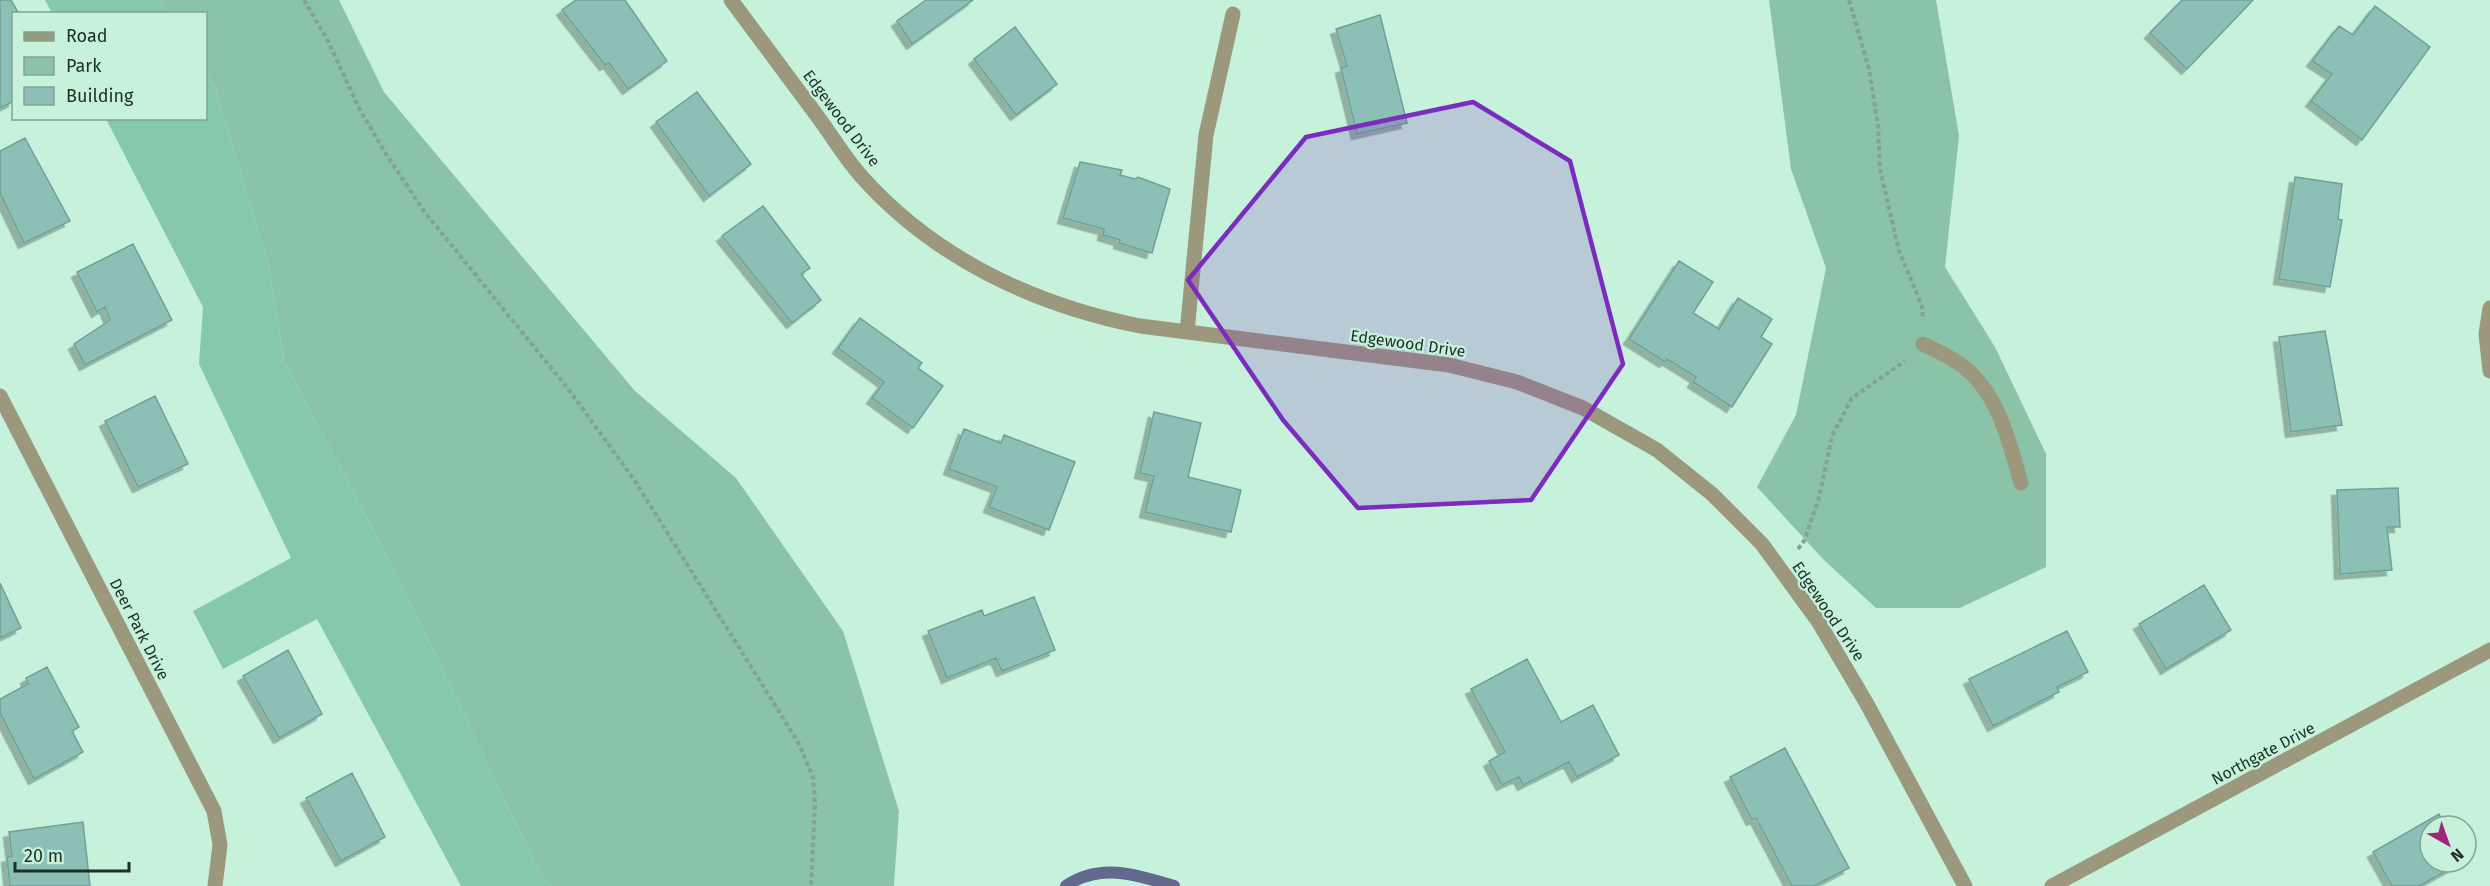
<svg xmlns="http://www.w3.org/2000/svg" width="2490" height="886" font-family="'Fira Sans',sans-serif">
<style>
.green{fill:#8bc3a8}
.forest{fill:#85c9a8}
.lines{fill:none;stroke-linecap:round;stroke-linejoin:round}
.stream{stroke:#63698e;stroke-width:12}
.building{fill:#8cbfb6;stroke:#6fa198;stroke-width:1.5;filter:url(#shadow)}
.path{stroke:#82a392;stroke-width:4;stroke-dasharray:4.5 3;stroke-linecap:butt}
.minor{stroke:#9b987e;stroke-width:15}
.marked{fill:#7b2cbf;fill-opacity:0.2;stroke:#7b2cbf;stroke-width:4.5;stroke-linejoin:round}
.labels{text-anchor:middle;stroke-width:4.5;stroke-linejoin:round;paint-order:stroke}
.street-label{font-size:16px;fill:#1d2f26;stroke:#c6f2db}
</style>
<defs>
<filter id="shadow"><feDropShadow dx="-5.5" dy="5.5" stdDeviation="0" flood-color="#0004"/></filter>
</defs>
<rect width="100%" height="100%" fill="#c6f2db"/>
<path class="green" d="M158 0H339L384 92 635 391 736 478 843 631 899 811 894 886H551L539 872 401 583 284 361 269 266 216 90 206 73V14L167 13Z
M1769 0H1936L1959 136 1945 267 1995 347 2046 454V567L1960 608H1876L1823 559 1757 487 1796 415 1826 268 1791 169Z"/>
<path class="forest" d="M45 0H158L167 13H52Z
M206 73 216 90 269 266 284 361 401 583 539 872 551 886H461L317 619 223 669 193 611 291 558 199 364 203 307 106 119 206 118Z"/>
<g class="lines">
<path class="stream" d="M1066 886C1100 862 1138 875 1174 886"/>
</g>
<path class="building" d="M0 0H11L19 14H14V101L0 108Z
M576 0H625L667 61 628 89 609 63 605 65 562 10Z
M926 0H973L912 44 897 21Z
M2182 0H2253L2187 69 2150 33Z
M2375 6 2430 47 2362 140 2311 101 2332 74 2312 61 2339 26 2353 35Z
M1380 15 1407 123 1357 134 1341 68 1347 66 1336 29Z
M1015 27 1057 84 1016 115 974 59Z
M697 92 751 164 709 196 656 122Z
M25 138 70 221 24 243 0 193V151Z
M1080 162 1122 170 1120 175 1135 179 1138 177 1170 189 1152 253 1119 243 1120 240 1103 235 1104 229 1063 218Z
M2295 177 2342 184 2338 219 2342 220 2330 287 2279 279Z
M763 206 810 268 801 274 821 300 792 323 722 236Z
M133 244 172 320 85 365 74 344 110 320 105 307 97 312 77 272Z
M1679 261 1713 282 1693 313 1719 329 1738 298 1772 319 1761 337 1772 344 1732 407 1693 382 1696 377 1667 359 1665 362 1629 339Z
M860 318 922 363 918 368 943 386 913 428 872 398 884 382 838 348Z
M2325 331 2342 425 2291 432 2279 337Z
M155 396 188 464 138 487 105 421Z
M1154 412 1201 423 1188 477 1241 490 1231 532 1145 512 1154 476 1140 473Z
M964 429 1001 443 1004 435 1075 462 1049 530 989 507 997 487 949 469Z
M2398 488 2400 527H2387L2392 570 2340 574 2337 490Z
M0 583 21 628 0 638Z
M2204 585 2231 630 2166 669 2139 624Z
M1034 597 1055 650 1002 671 996 658 947 678 928 631 982 610 984 616Z
M2067 631 2088 672 2057 687 2059 692 1993 726 1969 679Z
M288 650 322 714 279 738 243 676Z
M1527 659 1561 722 1593 705 1619 755 1577 777 1569 762 1523 785 1519 777 1502 785 1489 761 1505 752 1471 689Z
M47 667 79 727 72 731 83 752 34 779 0 713V699L28 684 26 678Z
M1785 748 1849 868 1814 886H1792L1756 818 1752 820 1730 777Z
M352 773 385 837 341 861 306 798Z
M2439 814 2445 826H2430V862H2462L2419 886H2392L2373 852Z
M83 822 90 886H10L7 857 12 856 9 832Z"/>
<g class="lines">
<path class="path" d="M304 0 328 41 360 110 386 154 423 210 569 390 635 481 798 742 813 777 815 806 811 886
M1849 0 1869 69 1878 126 1880 169 1899 251 1922 306 1923 320
M1798 549 1804 541 1819 498 1832 436 1852 398 1905 361"/>
<path class="minor" d="M731 0C760 39 789 78 818 117 832 136 845 158 861 176 934 258 1034 305 1140 326L1449 365 1517 382 1583 408 1657 450 1712 494 1762 544 1818 621 1867 704 1965 886
M2490 308 2486 334 2490 371
M1187 332 1206 135 1233 14
M1923 344C1935 350 1949 356 1960 364 1998 391 2009 441 2021 483
M0 396 214 811 220 845 215 886
M2052 886 2490 650"/>
</g>
<path class="marked" d="M1473 102 1570 161 1623 364 1531 500 1358 508 1283 420 1188 280 1306 137Z"/>
<g class="labels">
<g class="street-label">
<text transform="translate(842 118) rotate(53)" y="6">Edgewood Drive</text>
<text transform="translate(1408 343) rotate(8)" y="6">Edgewood Drive</text>
<text transform="translate(1829 611) rotate(56)" y="6">Edgewood Drive</text>
<text transform="translate(140 629) rotate(63)" y="6">Deer Park Drive</text>
<text transform="translate(2263 753) rotate(-28)" y="6">Northgate Drive</text>
</g>
</g>
<rect x="12" y="12" width="195" height="108" fill="#c6f2db" stroke="#82a493" stroke-width="1.5"/>
<rect x="24" y="32" width="30" height="9" fill="#9b987e" stroke="#82a493" stroke-width="1.5"/>
<text x="66" y="42" font-size="18" fill="#1d2f26">Road</text>
<rect x="24" y="57" width="30" height="18" fill="#8bc3a8" stroke="#82a493" stroke-width="1.5"/>
<text x="66" y="72" font-size="18" fill="#1d2f26">Park</text>
<rect x="24" y="87" width="30" height="18" fill="#8cbfb6" stroke="#82a493" stroke-width="1.5"/>
<text x="66" y="102" font-size="18" fill="#1d2f26">Building</text>
<g transform="translate(2448 844) rotate(140)"><circle r="28" fill="#c6f2db" stroke="#82a493" stroke-width="1.5"/>
<path d="M0-4.5L10 22L0 15L-10 22Z" fill="#a0257b"/>
<text y="-9" font-size="16" font-weight="bold" text-anchor="middle" fill="#1d2f26">N</text>
</g>
<path d="M15 862v9h114v-9" fill="none" stroke="#1d2f26" stroke-width="3"/>
<text x="24" y="862" font-size="18" fill="#1d2f26" stroke="#c6f2db" stroke-width="4.5" paint-order="stroke">20 m</text>
</svg>
